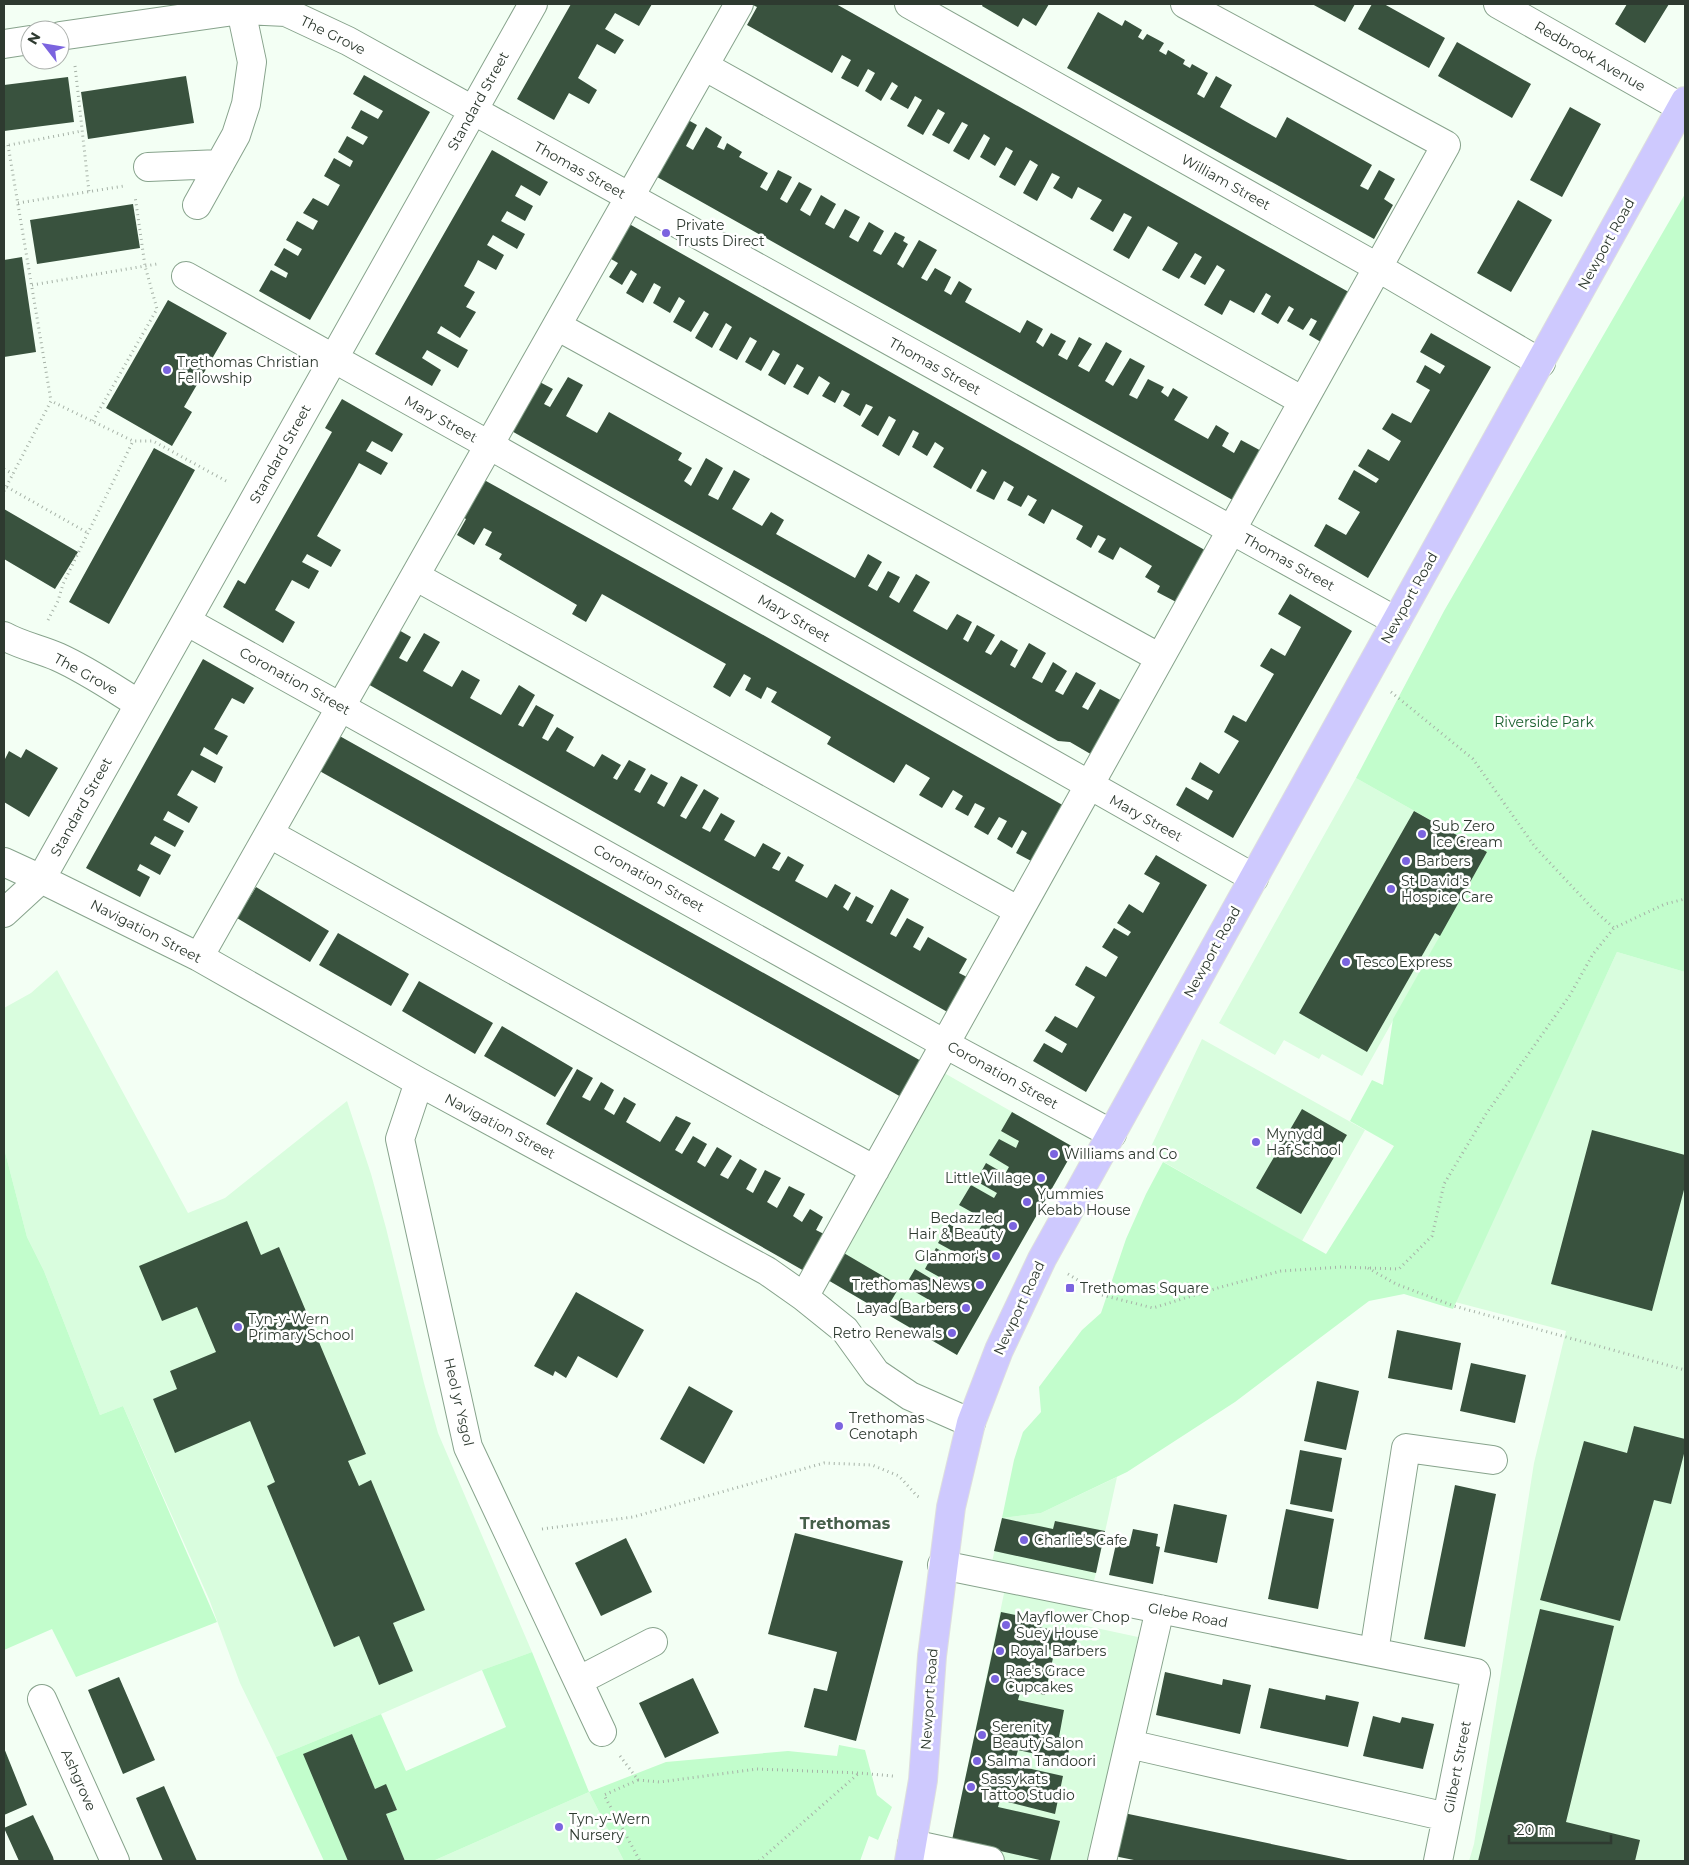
<svg xmlns="http://www.w3.org/2000/svg" width="1689" height="1865" font-family="Montserrat,sans-serif">
<style>
.built{fill:#d9fdde}
.green{fill:#c2fdcc}
.building{fill:#39523e}
.lines{fill:none;stroke-linecap:round;stroke-linejoin:round}
.minor-casing{stroke:#87a38c;stroke-width:30}
.major-casing{stroke:#dedfde;stroke-width:30}
.path{stroke:#a6b2a7;stroke-width:3;stroke-dasharray:1 4;stroke-linecap:butt}
.minor{stroke:#fff;stroke-width:28}
.major{stroke:#cec9fe;stroke-width:28}
.poi-dot{fill:#7b64df;stroke:#fff;stroke-width:2}
.labels{text-anchor:middle;stroke-width:5;stroke-linejoin:round;paint-order:stroke}
.street-label{font-size:14px;fill:#2e3a30;stroke:#fff}
.poi-label{font-size:14px;fill:#2e3a30;stroke:#fff;text-anchor:start}
.park-label{font-size:14px;fill:#185e2d;stroke:#fff}
.quarter-label{font-size:16px;font-weight:bold;fill:#465f4a;stroke:#fff}
</style>
<rect width="100%" height="100%" fill="#f3fff4"/>
<path class="built" d="M1356 778 1487 852 1362 1076 1322 1054 1319 1059 1284 1040 1275 1055 1219 1023Z
M1617 952 1685 972V1861H1469L1474 1844 1534 1463 1566 1331 1455 1302Z
M57 970 188 1213 225 1198 347 1101 371 1174 386 1228 424 1383 438 1433 532 1652 482 1670 381 1714 276 1757 240 1683 209 1599 123 1406 100 1415 44 1271 27 1237 4 1148V1008L31 993Z
M1202 1039 1365 1130 1302 1241 1148 1153Z
M939 1070 1075 1148 957 1355 821 1276Z
M1117 1477 1096 1573 1082 1625 1138 1637 1093 1861H948L1007 1579 989 1575 1002 1518 1041 1513Z
M589 1792 624 1861H433Z"/>
<path class="green" d="M1685 194V972L1617 952 1453 1309 1404 1294 1369 1301 1235 1402 1127 1472 1041 1513 1002 1518 1014 1460 1023 1432 1041 1412 1039 1387 1082 1330 1101 1313 1126 1239 1146 1194 1163 1162 1326 1254 1394 1146 1350 1121 1372 1080 1383 1085 1393 1019 1487 852 1356 778 1444 611Z
M4 1148 27 1237 44 1271 100 1415 123 1406 217 1622 76 1677 52 1629 4 1650Z
M532 1652 589 1792 666 1762 788 1751 837 1756 839 1745 865 1750 877 1795 892 1807 878 1840 869 1836 860 1861H624L589 1792 433 1861H405L386 1814 397 1810 386 1785 375 1789 352 1734 304 1754 348 1860 324 1861 276 1757 381 1714 406 1771 506 1727 482 1670Z"/>
<path class="building" d="M571 4H652L639 26 615 13 605 29 624 40 615 54 597 44 578 78 597 90 589 104 569 93 554 120 517 99Z
M751 4H836L1354 295 1326 345 1309 335 1317 321 1311 318 1303 330 1287 321 1294 309 1289 306 1278 324 1261 314 1271 296 1266 293 1254 313 1230 300 1222 315 1204 305 1225 270 1217 265 1205 285 1190 277 1202 257 1195 253 1179 279 1162 270 1178 243 1148 226 1129 259 1113 250 1132 217 1124 213 1113 232 1090 219 1102 200 1078 187 1072 199 1053 188 1060 177 1052 173 1037 201 1023 193 1038 165 1030 160 1015 186 999 177 1013 151 1006 147 995 166 980 157 990 138 984 134 969 160 953 151 968 125 962 122 949 144 932 135 945 113 938 109 923 135 907 126 922 100 915 96 908 109 890 99 898 86 892 82 881 101 865 91 875 73 868 69 858 87 841 78 851 60 842 55 832 73 747 25 757 7Z
M983 4H1049L1036 26 1023 18 1018 27 982 6Z
M1312 4H1355L1345 22Z
M1372 4H1384L1445 38 1429 68 1358 29Z
M1627 4H1669L1645 43 1615 24Z
M1098 12 1122 26 1125 20 1142 30 1138 37 1143 40 1147 34 1164 43 1159 51 1166 55 1168 50 1185 60 1183 64 1190 68 1192 64 1208 73 1197 94 1204 98 1216 76 1232 85 1220 107 1252 125 1276 138 1287 117 1372 165 1360 186 1368 190 1379 170 1395 179 1384 199 1393 205 1374 239 1067 68Z
M1457 42 1531 84 1512 118 1438 76Z
M364 75 430 112 310 320 259 291 271 270 286 278 288 273 274 265 284 248 298 256 302 249 286 240 297 221 313 230 318 221 303 213 313 198 328 206 340 185 324 176 334 158 350 167 353 161 338 152 347 136 363 145 368 137 351 128 361 110 378 119 383 111 353 94Z
M186 76 194 123 88 139 81 92Z
M68 77 74 122 4 131V85Z
M1570 107 1601 124 1562 197 1530 180Z
M681 116 697 125 686 146 693 150 706 127 722 137 717 147 724 150 727 143 742 152 739 157 768 173 760 187 767 191 778 170 792 177 780 199 787 203 799 182 812 189 800 210 810 216 821 195 836 204 825 224 834 229 845 209 860 217 849 237 858 242 869 222 884 231 873 251 881 255 895 232 905 237 903 241 908 244 897 264 903 268 919 240 937 250 921 278 927 281 935 268 951 277 944 291 951 295 959 281 972 289 965 302 1020 333 1027 320 1043 329 1036 342 1043 347 1051 333 1066 341 1058 355 1067 360 1079 337 1092 344 1078 366 1089 372 1106 342 1122 351 1105 381 1113 386 1130 358 1145 366 1129 395 1137 399 1148 379 1164 387 1161 392 1168 397 1173 388 1188 397 1174 420 1208 439 1216 425 1229 433 1222 446 1234 453 1241 440 1265 453 1238 503 650 173Z
M492 150 548 182 540 196 521 185 515 196 533 206 525 221 507 211 501 221 525 234 517 249 493 235 487 245 504 255 496 270 478 260 473 270 464 286 475 292 466 307 476 312 460 338 441 326 437 333 468 350 458 368 427 350 422 358 441 370 432 386 375 354Z
M1518 200 1552 220 1511 292 1477 273Z
M133 204 140 248 37 264 30 220Z
M624 221 1210 553 1180 604 1157 592 1160 586 1145 577 1152 566 1120 547 1113 560 1098 552 1106 539 1098 535 1091 548 1076 539 1083 526 1052 509 1044 524 1028 515 1037 500 1028 495 1021 507 1007 500 1014 487 1004 481 994 500 976 491 987 472 982 469 971 489 933 467 944 448 935 442 927 456 912 447 919 433 913 430 899 456 882 446 896 420 889 416 878 436 861 426 873 407 866 404 860 416 843 406 850 394 842 390 835 403 822 396 830 383 819 376 808 395 793 387 804 368 797 364 785 385 768 375 780 354 773 350 761 371 745 362 757 341 750 337 737 360 719 350 732 327 726 323 712 348 695 338 709 314 704 311 691 332 673 322 685 301 679 297 670 313 653 303 661 287 654 283 643 303 626 293 637 274 631 270 622 285 609 277 618 263 604 255Z
M22 257 36 352 4 357V260Z
M168 300 227 333 184 407 192 412 172 446 106 408Z
M1431 333 1491 367 1368 578 1314 546 1326 524 1346 535 1360 512 1338 499 1354 470 1376 483 1379 479 1358 466 1368 449 1389 461 1401 441 1382 429 1392 413 1411 423 1430 390 1416 382 1425 365 1440 374 1445 366 1420 352Z
M568 377 583 385 566 416 597 433 609 412 682 453 678 460 692 468 684 481 691 486 706 458 723 468 708 495 718 500 734 470 750 479 732 509 762 526 771 512 784 520 776 534 855 578 868 554 882 562 868 586 877 591 888 571 900 577 889 597 899 603 916 574 930 582 913 611 947 630 957 614 972 622 963 639 968 642 977 625 995 635 985 652 991 655 1001 640 1018 650 1010 665 1015 668 1029 643 1046 653 1032 678 1042 683 1053 662 1067 671 1055 691 1063 695 1076 672 1096 683 1082 707 1088 710 1100 689 1124 702 1094 756 1070 742 1058 741 788 586 506 428 534 379 553 389 544 404 550 407Z
M342 399 403 434 392 452 372 441 366 451 388 463 381 475 359 463 353 474 317 536 341 550 331 567 307 554 302 562 319 571 309 589 292 580 275 610 295 622 283 643 223 607 238 580 245 584 332 432 325 428Z
M154 448 195 470 109 624 69 602Z
M477 476 765 636 1066 807 1035 863 1016 853 1027 833 1022 830 1012 848 997 839 1007 821 999 817 988 835 974 827 985 808 975 803 968 816 955 809 963 796 953 790 942 808 919 795 930 778 906 764 894 783 827 744 831 737 771 702 777 692 767 687 761 699 745 690 751 678 744 674 730 697 713 687 726 664 602 594 586 622 572 614 577 605 499 559 502 554 485 545 492 532 484 528 474 545 457 535 466 519 456 513Z
M4 509 78 552 55 589 4 559Z
M1290 594 1352 631 1233 838 1176 805 1186 787 1208 800 1213 791 1191 779 1200 762 1219 774 1239 741 1224 732 1233 715 1246 722 1274 674 1260 666 1271 648 1285 656 1301 627 1278 614Z
M397 629 411 637 399 658 407 662 424 633 440 642 423 671 452 687 462 670 480 680 470 698 501 715 519 685 535 695 518 725 523 727 536 705 554 715 542 738 548 741 557 727 574 737 566 751 594 767 602 754 621 765 613 778 617 780 629 760 646 769 634 790 640 793 651 774 668 783 657 803 664 807 681 776 698 785 680 816 686 819 704 789 719 798 702 828 710 832 721 813 735 821 724 840 755 857 763 843 781 853 772 868 779 871 788 856 804 865 795 881 827 898 835 884 851 893 843 907 848 911 856 896 874 906 866 921 872 924 891 889 909 899 890 934 896 937 907 918 924 927 913 947 920 951 928 937 967 959 959 973 971 979 951 1014 366 683Z
M203 659 254 688 244 704 232 698 214 729 228 736 217 755 204 747 200 755 223 767 215 783 192 770 177 795 198 807 189 823 168 811 163 820 184 831 175 847 155 836 150 844 171 855 160 875 140 864 137 870 150 877 140 897 86 868Z
M336 734 923 1062 903 1098 316 769Z
M26 749 58 768 29 817 4 802V761L9 751 21 758Z
M1414 811 1487 852 1440 936 1435 933 1367 1052 1299 1013Z
M1156 855 1207 885 1086 1092 1033 1061 1044 1043 1062 1053 1067 1044 1045 1031 1055 1016 1077 1028 1095 997 1075 985 1086 966 1106 977 1118 957 1102 947 1114 928 1128 936 1131 932 1117 923 1129 904 1143 913 1160 883 1144 874Z
M256 887 329 931 310 962 237 918Z
M338 933 409 974 391 1006 319 965Z
M419 981 493 1023 475 1054 402 1011Z
M502 1026 573 1068 555 1097 484 1056Z
M577 1069 593 1078 582 1097 590 1101 601 1082 614 1090 604 1109 614 1115 624 1097 636 1104 626 1122 660 1142 676 1116 691 1123 675 1150 682 1154 693 1136 707 1144 697 1162 705 1167 717 1147 732 1156 720 1175 728 1179 740 1159 757 1169 746 1189 753 1193 765 1170 781 1178 767 1202 777 1208 789 1186 805 1194 793 1216 802 1222 810 1209 823 1217 816 1230 826 1235 806 1272 546 1124Z
M1302 1109 1347 1135 1301 1214 1256 1188Z
M1012 1112 1075 1148 957 1355 890 1316 901 1298 925 1311 931 1301 905 1286 915 1269 940 1284 943 1279 925 1269 936 1248 955 1259 958 1254 938 1243 949 1224 974 1238 982 1225 984 1219 959 1205 971 1185 994 1198 997 1193 976 1181 986 1163 1005 1174 1009 1167 989 1155 999 1139 1016 1148 1019 1141 1001 1131Z
M1592 1130 1685 1155V1186L1652 1311 1551 1284Z
M247 1221 261 1255 279 1247 366 1454 348 1461 359 1486 371 1480 425 1610 393 1623 413 1671 379 1685 359 1636 334 1647 267 1486 275 1482 250 1421 175 1453 153 1399 177 1389 170 1371 216 1352 197 1307 162 1321 139 1266Z
M837 1249 900 1286 884 1313 821 1276Z
M576 1292 644 1330 617 1378 578 1356 566 1378 555 1371 553 1376 534 1366Z
M1397 1330 1461 1343 1452 1390 1388 1378Z
M1471 1363 1526 1375 1515 1423 1460 1411Z
M1317 1381 1359 1391 1346 1450 1304 1441Z
M689 1386 733 1411 704 1464 660 1439Z
M1634 1426 1685 1439V1450L1671 1504 1654 1500 1620 1621 1540 1600 1584 1441 1627 1453Z
M1300 1450 1342 1458 1332 1512 1290 1504Z
M1455 1485 1496 1494 1465 1647 1424 1639Z
M1174 1504 1227 1515 1217 1563 1164 1552Z
M1286 1509 1334 1519 1318 1609 1268 1599Z
M1002 1518 1053 1529 1055 1521 1105 1531 1096 1573 994 1551Z
M1133 1529 1158 1534 1156 1546 1160 1547 1153 1584 1109 1575 1116 1544 1129 1546Z
M795 1533 903 1561 856 1741 804 1727 814 1688 827 1691 837 1652 768 1634Z
M626 1538 652 1592 601 1616 575 1563Z
M1540 1609 1614 1626 1566 1822 1640 1840 1635 1861H1478Z
M1001 1612 1035 1619 1034 1626 1078 1635 1074 1655 1030 1645 1028 1652 1053 1658 1045 1695 1021 1689 1018 1700 1064 1710 1059 1737 1071 1739 1067 1761 1018 1750 1014 1765 1063 1776 1055 1814 1000 1800 998 1807 1060 1821 1050 1861H1044L952 1840Z
M1165 1672 1222 1685 1223 1679 1251 1685 1240 1734 1156 1715Z
M119 1677 155 1760 123 1774 88 1690Z
M693 1678 719 1733 665 1758 639 1703Z
M1269 1688 1325 1700 1326 1695 1359 1702 1348 1747 1260 1728Z
M1373 1716 1400 1723 1402 1717 1434 1724 1423 1769 1363 1756Z
M352 1734 375 1789 386 1784 397 1810 386 1814 405 1861H348L303 1754Z
M4 1748 27 1805 4 1815Z
M164 1786 181 1825 197 1861H163L153 1838 136 1798Z
M1119 1812 1348 1860V1861H1139L1109 1855Z
M33 1815 53 1857 54 1861H19L4 1828Z"/>
<g class="lines">
<g class="minor-casing">
<path id="minor" d="M909 4 1377 267 1541 363
M1498 4 1682 108
M60 36 241 10 286 12 348 41 1396 621
M4 44 30 40
M704 66 1303 401
M148 167 220 164
M197 205 236 135 246 104 252 62 241 10
M186 276 489 445 1254 878
M557 326 1160 658
M415 576 1019 911
M186 621 945 1044 1112 1134
M4 636C22 646 40 649 58 657 87 670 113 688 139 704
M270 834 761 1108 875 1170
M4 862 41 879 199 957 419 1082 767 1271 804 1297 845 1330 876 1373 910 1396 971 1423
M4 913 41 879 533 4
M199 957 739 4
M419 1082 400 1139 468 1447 602 1732
M804 1297 1446 145 1185 4
M942 1565 1476 1673 1438 1861
M1374 1652 1406 1448 1493 1460
M578 1681 653 1642
M42 1699 115 1861
M1129 1744 1447 1817
M912 1844 990 1861
M1102 1861 1160 1609"/>
</g>
<g class="major-casing">
<path id="major" d="M909 1861 923 1780 932 1656 951 1507 971 1423 999 1350 1042 1259 1685 101"/>
</g>
<path class="path" d="M75 66 89 192
M8 145 51 401
M4 146 82 131
M18 203 124 186
M32 285 157 264
M93 421 157 309 145 266 135 196
M4 469 13 474
M7 487 88 533
M4 491 51 401 133 441H153L228 482
M48 620 58 601 63 584 133 441
M1391 692 1473 759 1535 847 1596 912 1614 928 1665 904 1685 899
M1368 1268 1396 1284 1454 1306 1685 1370
M1068 1274 1102 1295 1153 1308 1221 1287 1281 1271 1341 1267 1399 1269 1432 1236 1444 1184 1486 1114 1570 995 1593 954 1614 928
M542 1529 633 1517 824 1463 872 1465 899 1476 917 1496 921 1498
M620 1756 638 1780 660 1782 757 1769 859 1773 893 1776
M638 1780 604 1795 640 1861
M759 1861 859 1773"/>
<use href="#minor" class="minor"/>
<use href="#major" class="major"/>
</g>
<g class="poi-dot">
<circle cx="666" cy="233" r="5"/>
<circle cx="167" cy="370" r="5"/>
<circle cx="1422" cy="834" r="5"/>
<circle cx="1406" cy="861" r="5"/>
<circle cx="1391" cy="889" r="5"/>
<circle cx="1346" cy="962" r="5"/>
<circle cx="1256" cy="1142" r="5"/>
<circle cx="1054" cy="1154" r="5"/>
<circle cx="1041" cy="1178" r="5"/>
<circle cx="1027" cy="1202" r="5"/>
<circle cx="1013" cy="1226" r="5"/>
<circle cx="996" cy="1256" r="5"/>
<circle cx="980" cy="1285" r="5"/>
<rect x="1065" y="1283" width="10" height="10" rx="2.5"/>
<circle cx="966" cy="1308" r="5"/>
<circle cx="238" cy="1327" r="5"/>
<circle cx="952" cy="1333" r="5"/>
<circle cx="839" cy="1426" r="5"/>
<circle cx="1024" cy="1540" r="5"/>
<circle cx="1006" cy="1625" r="5"/>
<circle cx="1000" cy="1651" r="5"/>
<circle cx="995" cy="1679" r="5"/>
<circle cx="982" cy="1735" r="5"/>
<circle cx="977" cy="1761" r="5"/>
<circle cx="971" cy="1787" r="5"/>
<circle cx="559" cy="1827" r="5"/>
</g>
<g class="labels">
<g class="street-label">
<text transform="translate(333 35) rotate(26)" y="5">The Grove</text>
<text transform="translate(1590 56) rotate(30)" y="5">Redbrook Avenue</text>
<text transform="translate(478 101) rotate(-61)" y="5">Standard Street</text>
<text transform="translate(580 170) rotate(29)" y="5">Thomas Street</text>
<text transform="translate(1226 182) rotate(29)" y="5">William Street</text>
<text transform="translate(1606 244) rotate(-61)" y="5">Newport Road</text>
<text transform="translate(935 366) rotate(29)" y="5">Thomas Street</text>
<text transform="translate(441 419) rotate(29)" y="5">Mary Street</text>
<text transform="translate(280 454) rotate(-61)" y="5">Standard Street</text>
<text transform="translate(1289 562) rotate(29)" y="5">Thomas Street</text>
<text transform="translate(1409 598) rotate(-61)" y="5">Newport Road</text>
<text transform="translate(794 618) rotate(30)" y="5">Mary Street</text>
<text transform="translate(86 674) rotate(29)" y="5">The Grove</text>
<text transform="translate(295 681) rotate(29)" y="5">Coronation Street</text>
<text transform="translate(81 807) rotate(-61)" y="5">Standard Street</text>
<text transform="translate(1146 818) rotate(29)" y="5">Mary Street</text>
<text transform="translate(649 878) rotate(29)" y="5">Coronation Street</text>
<text transform="translate(146 931) rotate(27)" y="5">Navigation Street</text>
<text transform="translate(1212 952) rotate(-61)" y="5">Newport Road</text>
<text transform="translate(1003 1075) rotate(29)" y="5">Coronation Street</text>
<text transform="translate(500 1126) rotate(28)" y="5">Navigation Street</text>
<text transform="translate(1019 1308) rotate(-65)" y="5">Newport Road</text>
<text transform="translate(459 1402) rotate(77)" y="5">Heol yr Ysgol</text>
<text transform="translate(1188 1615) rotate(11)" y="5">Glebe Road</text>
<text transform="translate(929 1699) rotate(-86)" y="5">Newport Road</text>
<text transform="translate(1457 1767) rotate(-79)" y="5">Gilbert Street</text>
<text transform="translate(79 1780) rotate(66)" y="5">Ashgrove</text>
</g>
<g class="poi-label">
<text x="676" y="230">Private<tspan x="676" dy="16">Trusts Direct</tspan></text>
<text x="177" y="367">Trethomas Christian<tspan x="177" dy="16">Fellowship</tspan></text>
<text x="1432" y="831">Sub Zero<tspan x="1432" dy="16">Ice Cream</tspan></text>
<text x="1416" y="866">Barbers</text>
<text x="1401" y="886">St David's<tspan x="1401" dy="16">Hospice Care</tspan></text>
<text x="1356" y="967">Tesco Express</text>
<text x="1266" y="1139">Mynydd<tspan x="1266" dy="16">Haf School</tspan></text>
<text x="1064" y="1159">Williams and Co</text>
<text x="1031" y="1183" text-anchor="end">Little Village</text>
<text x="1037" y="1199">Yummies<tspan x="1037" dy="16">Kebab House</tspan></text>
<text x="1003" y="1223" text-anchor="end">Bedazzled<tspan x="1003" dy="16">Hair &amp; Beauty</tspan></text>
<text x="986" y="1261" text-anchor="end">Glanmor's</text>
<text x="970" y="1290" text-anchor="end">Trethomas News</text>
<text x="1080" y="1293">Trethomas Square</text>
<text x="956" y="1313" text-anchor="end">Layad Barbers</text>
<text x="248" y="1324">Tyn-y-Wern<tspan x="248" dy="16">Primary School</tspan></text>
<text x="942" y="1338" text-anchor="end">Retro Renewals</text>
<text x="849" y="1423">Trethomas<tspan x="849" dy="16">Cenotaph</tspan></text>
<text x="1034" y="1545">Charlie's Cafe</text>
<text x="1016" y="1622">Mayflower Chop<tspan x="1016" dy="16">Suey House</tspan></text>
<text x="1010" y="1656">Royal Barbers</text>
<text x="1005" y="1676">Rae's Grace<tspan x="1005" dy="16">Cupcakes</tspan></text>
<text x="992" y="1732">Serenity<tspan x="992" dy="16">Beauty Salon</tspan></text>
<text x="987" y="1766">Salma Tandoori</text>
<text x="981" y="1784">Sassykats<tspan x="981" dy="16">Tattoo Studio</tspan></text>
<text x="569" y="1824">Tyn-y-Wern<tspan x="569" dy="16">Nursery</tspan></text>
</g>
<g class="park-label">
<text x="1544" y="727">Riverside Park</text>
</g>
<g class="quarter-label">
<text x="845" y="1529">Trethomas</text>
</g>
</g>
<rect width="1689" height="1865" fill="none" stroke="#2e3a30" stroke-width="10"/>
<g transform="translate(45 45) rotate(301)"><circle r="24" fill="#ffffff" stroke="#abb0ac"/>
<path d="M0-4L9 19L0 12L-9 19Z" fill="#7b64df"/>
<text y="-8" font-size="14" font-weight="bold" text-anchor="middle" fill="#2e3a30">N</text>
</g>
<path d="M1509 1835v8h102v-8" fill="none" stroke="#2e3a30" stroke-width="2.5"/>
<text x="1516" y="1835" font-size="15" fill="#2e3a30" stroke="#ffffff" stroke-width="4" paint-order="stroke">20 m</text>
</svg>
